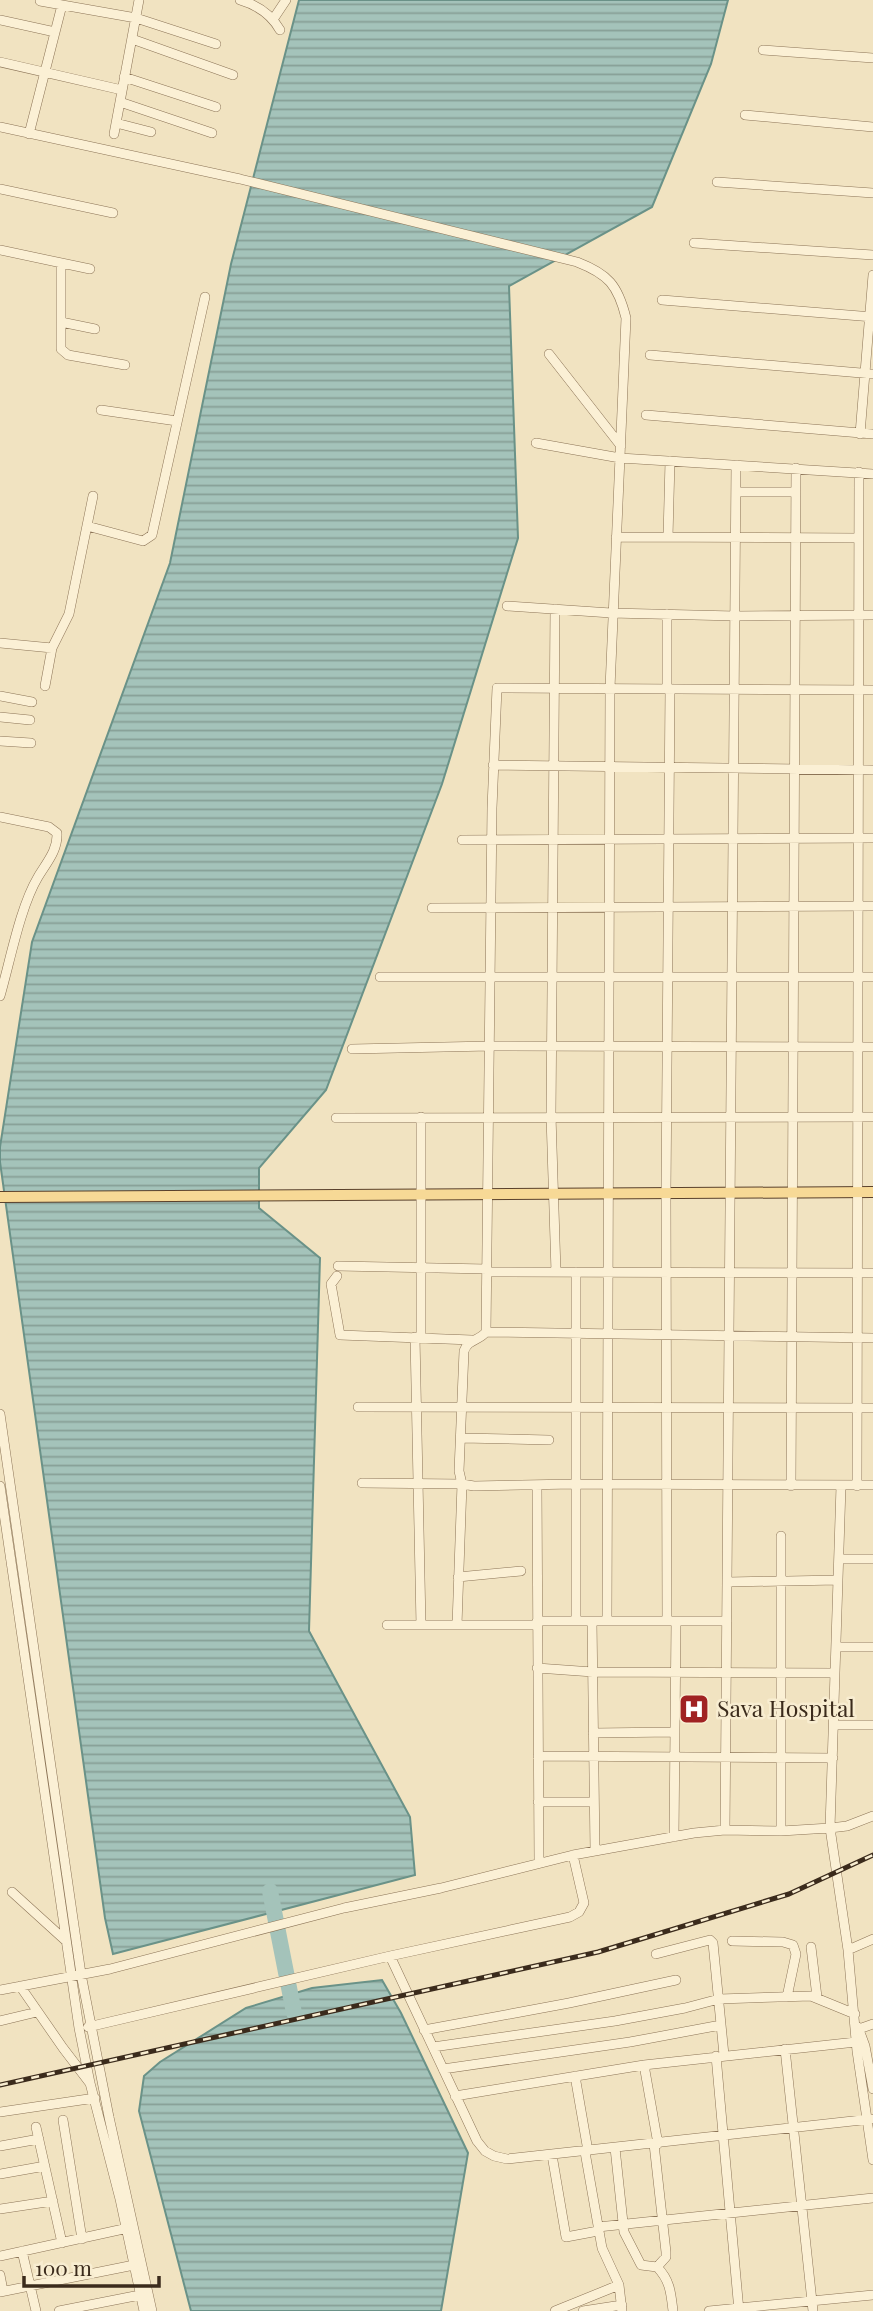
<svg xmlns="http://www.w3.org/2000/svg" width="873" height="2311" font-family="'Playfair Display',serif">
<style>
.water{fill:url(#water-rules);stroke:#6a9288;stroke-width:2}
.lines{fill:none;stroke-linecap:round;stroke-linejoin:round}
.river{stroke:#a4c3ba;stroke-width:16}
.minor-casing{stroke:#8c7457;stroke-width:10}
.major-casing{stroke:#5a412c;stroke-width:12}
.minor{stroke:#fbf0d5;stroke-width:9}
.major{stroke:#f7d996;stroke-width:10}
.rail-casing{stroke:#3b2b1c;stroke-width:5}
.rail{stroke:#f8edd1;stroke-width:2.5;stroke-dasharray:8;stroke-linecap:butt}
.labels{text-anchor:middle;stroke-width:5;stroke-linejoin:round;paint-order:stroke}
.poi-label{font-size:23px;fill:#3b2b1c;stroke:#f8edd1;text-anchor:start}
</style>
<defs>
<pattern id="water-rules" width="6" height="5" patternUnits="userSpaceOnUse" patternTransform="scale(1.75)"><rect width="6" height="5" fill="#a4c3ba"/><path d="M0 2.5h6" fill="none" stroke="#879f96"/></pattern>
</defs>
<rect width="100%" height="100%" fill="#f1e3c1"/>
<path class="water" d="M299 0H728L711 64 652 207 509 286 518 538 442 784 326 1090 259 1168V1208L320 1258 309 1631 410 1817 415 1875 113 1954 105 1918 0 1162V1147L32 942 170 563 231 264Z
M382 1980 401 2013 468 2153 441 2311H191L139 2111 144 2076 160 2062 246 2008 312 1988Z"/>
<g class="lines">
<path class="river" d="M270 1891 294 2013"/>
<g class="minor-casing">
<path id="minor" d="M240 0C257 5 271 14 280 30
M40 1 136 18 216 44
M274 18 286 0
M0 20 55 32
M132 39 233 75
M763 50 873 58
M0 62 122 90
M124 77 216 107
M120 102 212 133
M745 115 873 127
M116 123 151 132
M0 127 240 179 577 262C608 274 618 285 626 318L610 688 607 1621
M29 134 62 5
M114 134 139 0
M717 182 873 193
M0 189 113 213
M694 243 873 255
M0 250 90 269
M61 263V349L68 355 125 365
M662 300 873 317
M61 322 95 329
M549 354 621 446
M650 355 873 374
M101 410 177 421
M646 415 873 434
M860 434 873 275
M536 443 620 458 873 474
M736 492H796
M87 526 143 541 152 535 205 297
M616 537 858 538
M668 537 670 461
M507 606 611 613 735 616 873 615
M555 609 551 1116 556 1272
M0 643 52 648 69 614 93 496
M45 686 52 648
M667 689V614
M873 690 497 688 492 808 486 1332C479 1341 468 1339 464 1351L459 1471 462 1484 474 1486 574 1484 873 1485
M0 696 32 702
M0 717 30 720
M0 741 31 743
M493 765 873 770
M0 817 49 827 57 833C58 850 47 862 38 877 20 907 10 962 0 996
M462 840 873 838
M432 908 873 906
M380 977H873
M352 1049 490 1046 873 1047
M421 1117V1337
M336 1118 873 1117
M338 1266 487 1269
M487 1272 873 1273
M337 1276 331 1284 340 1335 472 1340
M486 1332 873 1338
M415 1337 421 1625
M358 1407 873 1408
M0 1414 81 1974 109 2117 152 2311
M462 1438 549 1440
M362 1483 462 1484 457 1625
M537 1485 539 1863
M0 1486 79 2028 90 2083 120 2199 144 2311
M791 1486 796 468
M841 1486 830 1828 848 1950 857 2051 873 2160
M857 1486 859 472
M839 1559H873
M458 1577 521 1571
M728 1582 838 1580
M537 1621H727
M576 1621V1272
M592 1621 595 1851
M667 1621 666 1193 670 689
M387 1625H537
M836 1647H873
M537 1668 593 1672 835 1673
M834 1725H873
M593 1733 675 1732
M538 1756 833 1758
M538 1802H594
M725 1830 736 465
M781 1831V1536
M674 1837 676 1621
M12 1892 66 1941
M732 1941 783 1942 793 1945 796 1954 787 1997
M811 1947 817 1997
M848 1950 873 1939
M656 1954 706 1941 710 1940 713 1943 724 2055
M390 1956 477 2141 485 2151 494 2156 507 2159 871 2119
M20 1986 63 2048 89 2082
M0 1990 110 1969 344 1908 441 1888 573 1855 694 1833 725 1830 781 1831 830 1828 847 1826 873 1816
M0 2021 37 2012
M88 2027 390 1956 570 1917 579 1912 584 1903 573 1855
M858 2027 865 2046 873 2089
M859 2029 873 2024
M424 2030 569 2003 676 1980
M433 2047 615 2021 685 2008 719 1999 811 1996 855 2014
M785 2049 813 2311
M716 2056 739 2311
M644 2065 658 2144
M443 2069 630 2042 721 2025
M575 2076 588 2151
M455 2096 644 2065 856 2042
M0 2112 95 2098
M63 2120 82 2239
M36 2127 62 2243
M654 2144 666 2252V2257L657 2267
M0 2146 39 2139
M615 2148 624 2232 641 2265 657 2267C670 2280 671 2293 673 2311
M585 2152 602 2248 619 2285 622 2311
M552 2155 566 2237 598 2231
M0 2174 45 2166
M0 2209 53 2201
M598 2227 873 2198
M22 2251 36 2311
M0 2256 128 2228
M0 2275 3 2291
M0 2292 134 2265
M59 2311 140 2295
M555 2311 619 2285
M583 2311 622 2305
M709 2311 873 2295"/>
</g>
<g class="major-casing">
<path id="major" d="M0 1197 873 1192"/>
</g>
<use href="#minor" class="minor"/>
<use href="#major" class="major"/>
<g class="rail-casing">
<path id="rail" d="M0 2085 598 1952 789 1894 873 1855"/>
</g>
<use href="#rail" class="rail"/>
</g>
<defs>
<g id="hospital-square" transform="scale(1.575)"><rect x="-9" y="-9" width="18" height="18" rx="4" fill="#a02223" stroke="#f8edd1"/><path d="M-5-5h3v3.5h4V-5h3V5h-3V1.5h-4V5h-3Z" fill="#fff"/></g>
</defs>
<g fill-rule="evenodd">
<use href="#hospital-square" x="694" y="1709"/>
</g>
<g class="labels">
<g class="poi-label">
<text x="717" y="1717">Sava Hospital</text>
</g>
</g>
<path d="M24 2276v10h135v-10" fill="none" stroke="#3b2b1c" stroke-width="3.5"/>
<text x="35" y="2276" font-size="21" fill="#3b2b1c" stroke="#f8edd1" stroke-width="5" paint-order="stroke">100 m</text>
</svg>
